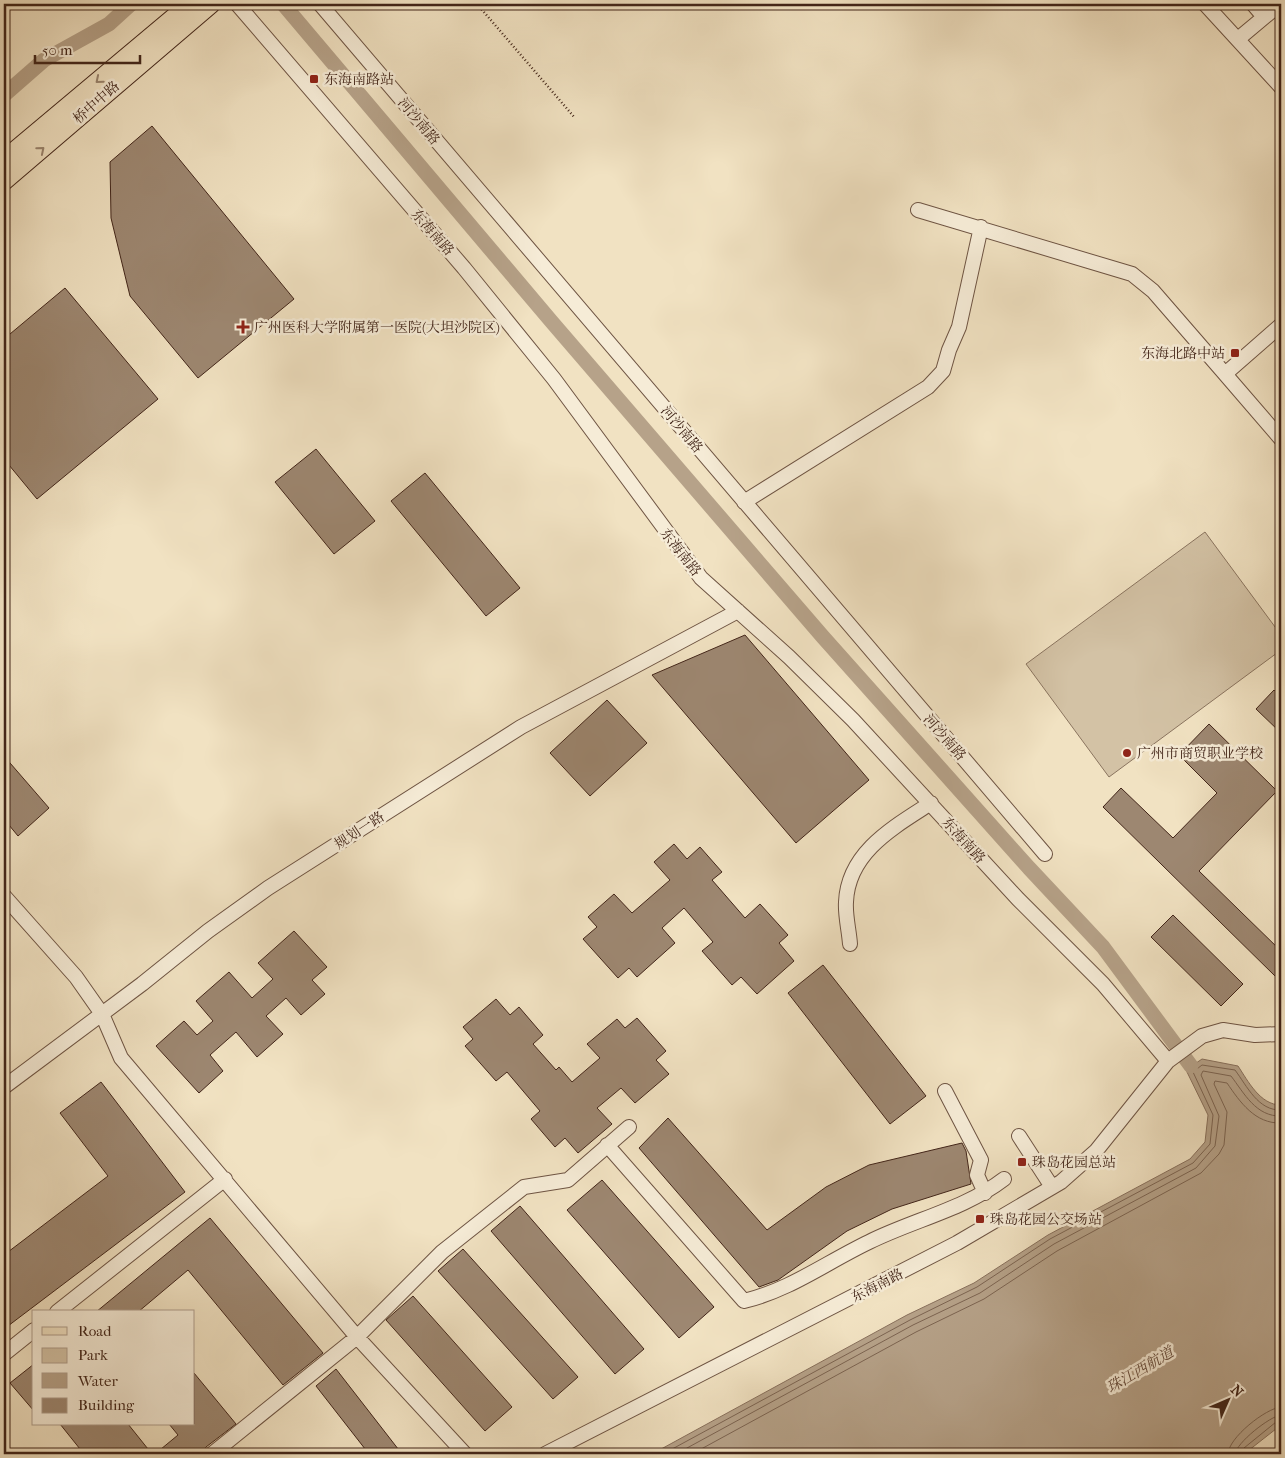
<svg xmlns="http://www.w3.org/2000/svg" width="1285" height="1458" font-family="'IM FELL French Canon','Noto Serif SC',serif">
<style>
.green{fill:#d3c2a5;stroke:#8a745f}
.water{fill:#b6a289;stroke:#88705c}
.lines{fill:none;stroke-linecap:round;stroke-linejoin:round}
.shore{stroke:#7c6451;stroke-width:1}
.canal{stroke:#b6a289;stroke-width:15}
.building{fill:#9d8771;stroke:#422519}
.minor-casing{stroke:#6e5443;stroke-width:16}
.major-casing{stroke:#422519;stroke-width:20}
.path{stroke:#422519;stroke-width:2.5;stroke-dasharray:1 2.5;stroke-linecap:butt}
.minor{stroke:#f6ecd7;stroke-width:14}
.major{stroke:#f1e2c2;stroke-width:18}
.oneway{stroke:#9a846e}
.poi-dot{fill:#8f2418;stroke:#f6ecd7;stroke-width:2}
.labels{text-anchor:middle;stroke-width:5;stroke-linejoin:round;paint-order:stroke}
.poi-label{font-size:14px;fill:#422519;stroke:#f6ecd7;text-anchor:start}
.street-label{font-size:14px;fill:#422519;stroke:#f6ecd7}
.water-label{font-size:15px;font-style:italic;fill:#654a3b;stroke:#f6ecd7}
</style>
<rect width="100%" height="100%" fill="#f1e2c2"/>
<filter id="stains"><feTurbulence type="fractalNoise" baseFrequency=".004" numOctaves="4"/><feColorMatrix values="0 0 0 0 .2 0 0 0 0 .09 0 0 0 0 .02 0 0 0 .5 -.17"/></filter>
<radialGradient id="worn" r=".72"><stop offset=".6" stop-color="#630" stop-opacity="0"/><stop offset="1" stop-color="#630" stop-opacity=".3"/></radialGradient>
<path class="green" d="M1205 532 1281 635V650L1109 777 1026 664Z"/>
<path class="water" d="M1202 1059 1238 1066C1248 1081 1260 1105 1281 1105V1425L1244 1454H652L907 1315 974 1283 1048 1235 1190 1159 1205 1142 1208 1115 1186 1070Z"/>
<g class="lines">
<path class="shore" d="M663 1454 910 1320 977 1287 1050 1239 1193 1163 1210 1144 1213 1115 1193 1072 1202 1065 1235 1070C1247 1086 1258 1111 1281 1110
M676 1454 913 1325 980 1293 1054 1244 1196 1168 1215 1146 1219 1116 1201 1075 1203 1071 1231 1076C1244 1093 1256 1117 1281 1116
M692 1454 916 1332 984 1299 1057 1251 1201 1173 1219 1154 1224 1145 1227 1112 1214 1084 1215 1081 1227 1083C1240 1102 1255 1124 1281 1123
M1228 1454C1228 1438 1266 1408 1281 1407
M1235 1454C1236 1443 1270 1416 1281 1415
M1241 1454 1244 1448 1276 1422 1281 1421"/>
<path class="canal" d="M283 4 551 321 823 637 1029 868 1103 947 1191 1066
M4 95 44 60 109 24 131 4"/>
</g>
<path class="building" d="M152 126 294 299 198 378 130 296 111 218 110 162Z
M65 288 158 399 37 499 4 459V339Z
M316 449 375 521 334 554 275 482Z
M425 473 520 588 486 616 391 501Z
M745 635 869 780 796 843 652 675Z
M1274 690 1281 697V733L1256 709Z
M607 700 647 743 590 796 550 753Z
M1209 724 1277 791 1199 871 1281 951V969L1275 976 1103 807 1121 788 1173 838 1217 793 1179 755Z
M4 756 49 808 18 836 4 819Z
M674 844 687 859 700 847 722 872 712 880 745 918 760 904 788 935 779 943 794 961 757 994 741 977 732 985 702 951 713 942 684 908 662 928 675 943 637 977 629 968 618 978 583 939 597 927 588 917 614 894 632 913 670 880 654 862Z
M1173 915 1243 984 1221 1006 1151 937Z
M294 931 327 967 312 980 325 994 301 1015 286 998 266 1016 283 1034 257 1057 236 1032 210 1055 223 1071 199 1093 156 1046 184 1021 197 1035 213 1021 196 1001 229 972 252 998 273 979 258 963Z
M823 965 926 1096 890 1124 788 993Z
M496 999 510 1015 519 1007 543 1035 533 1044 556 1070 559 1067 572 1082 600 1058 587 1044 617 1019 625 1028 637 1018 666 1051 656 1060 669 1074 635 1103 621 1088 597 1108 612 1124 578 1153 565 1138 555 1147 531 1119 540 1111 507 1072 496 1081 465 1046 473 1039 463 1027Z
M101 1082 185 1192 4 1329V1255L108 1176 60 1113Z
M668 1118 767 1230 826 1187 869 1165 962 1143 966 1151 971 1184 892 1209 847 1231 778 1280 759 1287 639 1148Z
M602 1180 714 1307 679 1338 567 1210Z
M520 1206 644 1349 615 1374 491 1231Z
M210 1218 323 1353 283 1385 188 1270 138 1312H96Z
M463 1249 578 1377 553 1399 438 1271Z
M413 1296 512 1407 485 1431 386 1320Z
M34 1364V1411L10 1383Z
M336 1369 402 1454H369L316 1386Z
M194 1373 236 1424 206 1447 203 1454H155L178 1435 169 1424H194Z
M60 1424H128L152 1454H84Z"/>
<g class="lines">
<g class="minor-casing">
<path id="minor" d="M237 4 464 268 554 379 701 578 789 657 853 720 1018 899 1103 984 1168 1061
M320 4 1045 854
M1205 4 1281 87
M1253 4 1264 17
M1238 39 1280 4
M918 210 1132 274 1153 291 1225 374
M1281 325 1225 374 1281 439
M744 502 928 387 943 371 949 350 959 327 981 227
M4 896 76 977 102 1014 121 1058 357 1337 465 1454
M850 944C849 930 845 915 846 902 848 852 894 827 931 803
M4 1087 142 984 208 931 268 888 521 727 738 611
M945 1091 981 1160 977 1175 985 1193
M1019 1136 1052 1187
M607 1145 744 1301C790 1290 827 1262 869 1242 913 1220 965 1209 1004 1179
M57 1312 225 1179
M4 1354 34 1330
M212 1454 357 1337 442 1252 524 1187 568 1180 629 1127
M545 1454 957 1243 1061 1182 1096 1151 1168 1061 1202 1036 1223 1030 1255 1035 1281 1034"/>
</g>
<g class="major-casing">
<path id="major" d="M4 160 190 4
M4 181 211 4"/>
</g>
<path class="path" d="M477 4 575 118"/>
<use href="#minor" class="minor"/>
<use href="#major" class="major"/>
</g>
<defs><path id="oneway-chevron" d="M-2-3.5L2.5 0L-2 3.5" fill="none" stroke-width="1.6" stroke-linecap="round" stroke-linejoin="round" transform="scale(1.25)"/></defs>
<g class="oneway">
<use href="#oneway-chevron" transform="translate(99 80) rotate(140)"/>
<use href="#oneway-chevron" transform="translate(41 150) rotate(-40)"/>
</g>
<g class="poi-dot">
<rect x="309" y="74" width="10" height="10" rx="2.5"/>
<path d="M240.5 319.5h5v5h5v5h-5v5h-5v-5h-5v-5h5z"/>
<rect x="1230" y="348" width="10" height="10" rx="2.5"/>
<circle cx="1127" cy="753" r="5"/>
<rect x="1017" y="1157" width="10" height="10" rx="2.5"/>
<rect x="975" y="1214" width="10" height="10" rx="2.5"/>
</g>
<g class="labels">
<g class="poi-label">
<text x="324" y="84">东海南路站</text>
<text x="254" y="332">广州医科大学附属第一医院(大坦沙院区)</text>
<text x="1225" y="358" text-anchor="end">东海北路中站</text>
<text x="1137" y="758">广州市商贸职业学校</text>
<text x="1032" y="1167">珠岛花园总站</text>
<text x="990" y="1224">珠岛花园公交场站</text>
</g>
<g class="street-label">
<text transform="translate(96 102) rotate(-41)" y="5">桥中中路</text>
<text transform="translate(419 121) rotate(50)" y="5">河沙南路</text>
<text transform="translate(433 232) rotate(49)" y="5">东海南路</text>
<text transform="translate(682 429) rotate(50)" y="5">河沙南路</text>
<text transform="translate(681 552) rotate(52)" y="5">东海南路</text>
<text transform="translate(945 737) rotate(49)" y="5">河沙南路</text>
<text transform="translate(359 830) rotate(-33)" y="5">规划一路</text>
<text transform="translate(964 840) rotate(48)" y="5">东海南路</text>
<text transform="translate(877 1285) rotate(-27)" y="5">东海南路</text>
</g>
<g class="water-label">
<text transform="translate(1140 1370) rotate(-31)" y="5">珠江西航道</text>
</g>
</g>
<rect width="1285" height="1458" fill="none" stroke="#f1e2c2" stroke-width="20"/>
<rect x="5" y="5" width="1275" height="1448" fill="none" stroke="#422519" stroke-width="2.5"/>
<rect x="10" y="10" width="1265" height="1438" fill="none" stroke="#422519"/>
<rect x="32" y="1310" width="162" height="115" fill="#f6ecd7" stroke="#ae9c8b"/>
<rect x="42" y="1327" width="25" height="8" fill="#f1e2c2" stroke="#ae9c8b"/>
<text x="78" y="1336" font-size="15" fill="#422519">Road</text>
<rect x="42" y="1348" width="25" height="15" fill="#d3c2a5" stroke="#ae9c8b"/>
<text x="78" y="1360" font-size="15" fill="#422519">Park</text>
<rect x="42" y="1373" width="25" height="15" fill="#b6a289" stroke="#ae9c8b"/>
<text x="78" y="1386" font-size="15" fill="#422519">Water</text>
<rect x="42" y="1398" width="25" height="15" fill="#9d8771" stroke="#ae9c8b"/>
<text x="78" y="1410" font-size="15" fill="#422519">Building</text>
<g transform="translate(1228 1400) rotate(45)" stroke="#f6ecd7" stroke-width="4" paint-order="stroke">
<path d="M0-4L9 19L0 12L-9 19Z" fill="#422519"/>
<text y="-8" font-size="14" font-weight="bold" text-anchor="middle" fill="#422519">N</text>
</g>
<path d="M35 55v8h105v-8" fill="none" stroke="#422519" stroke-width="2.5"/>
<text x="42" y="55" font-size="15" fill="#422519" stroke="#f6ecd7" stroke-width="4" paint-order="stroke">50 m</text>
<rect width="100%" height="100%" filter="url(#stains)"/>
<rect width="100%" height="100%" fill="url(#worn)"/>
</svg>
